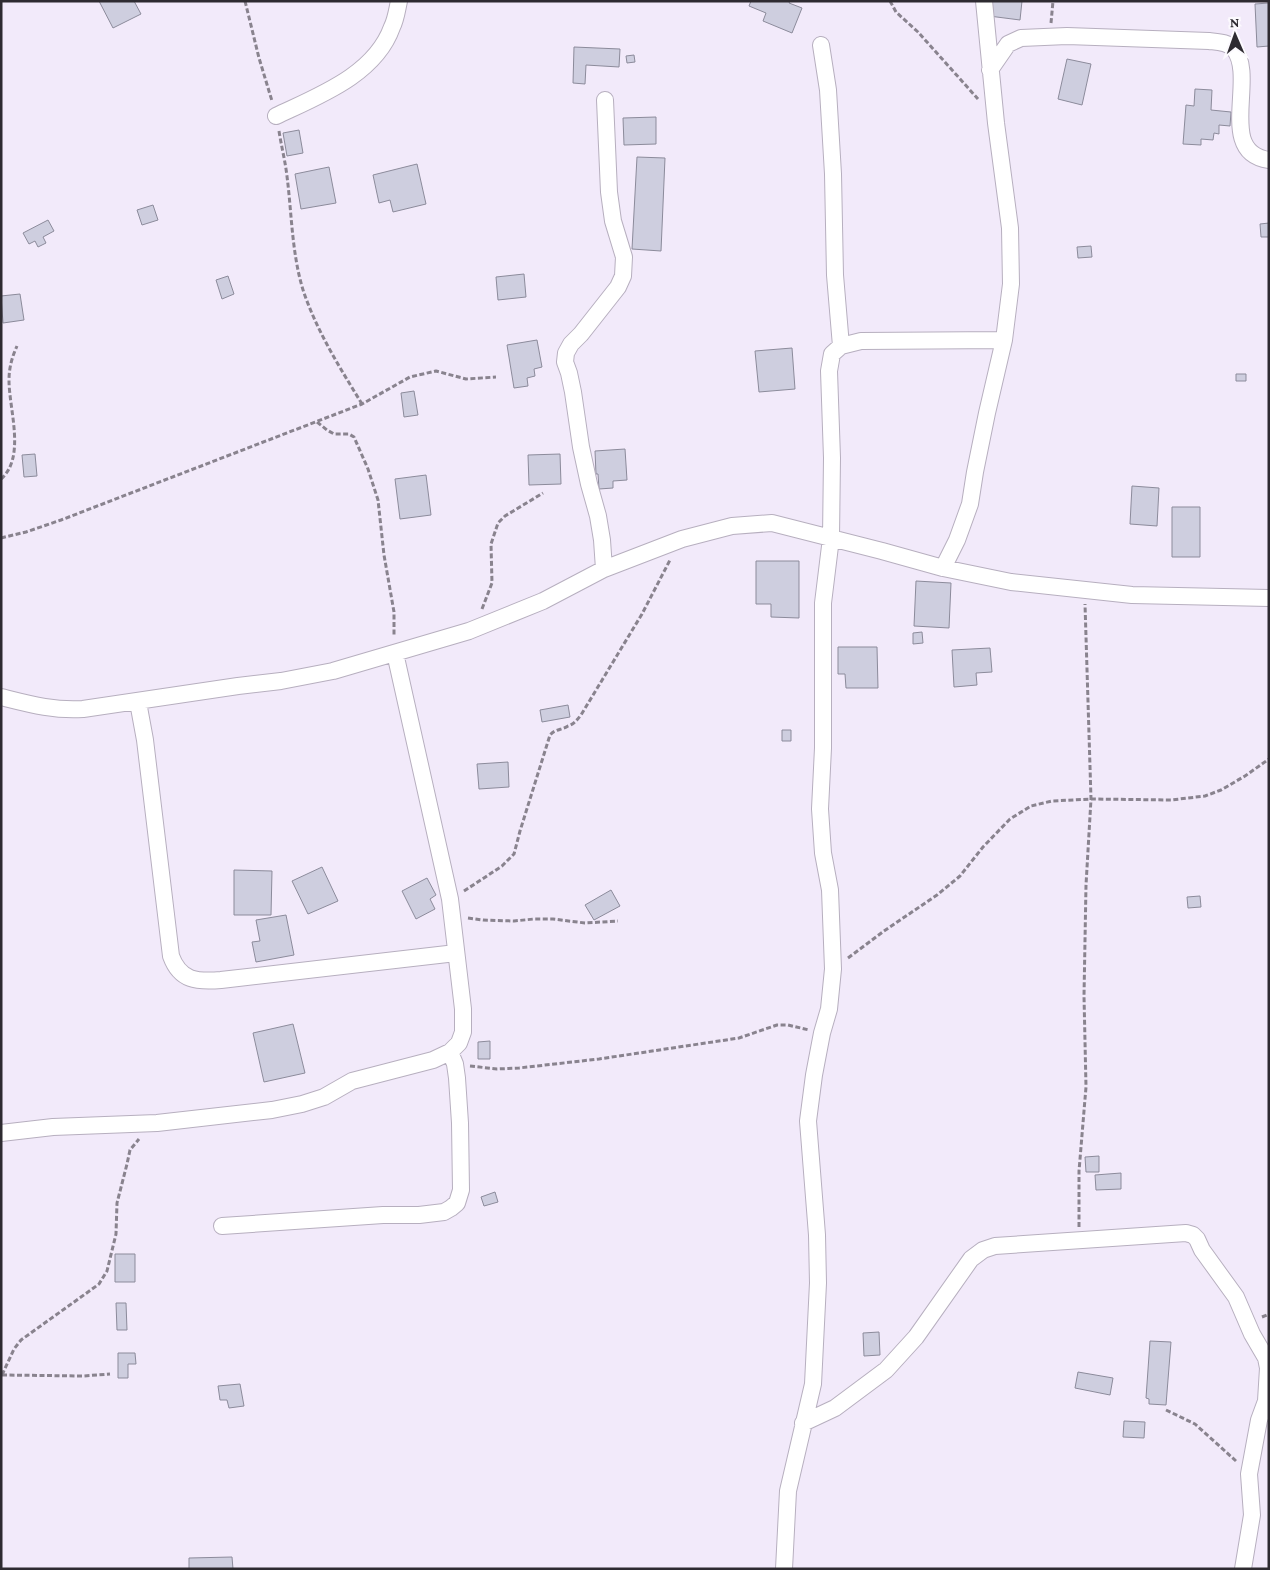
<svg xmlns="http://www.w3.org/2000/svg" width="1270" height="1570" font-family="'Crimson Pro',serif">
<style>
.building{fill:#cecedf;stroke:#8c8b9b}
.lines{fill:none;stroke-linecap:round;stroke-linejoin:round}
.minor-casing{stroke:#b7afbf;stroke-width:18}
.path{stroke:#89838e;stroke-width:3;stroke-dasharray:5 2.5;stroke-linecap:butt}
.minor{stroke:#fff;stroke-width:16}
</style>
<rect width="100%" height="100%" fill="#f2eafa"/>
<path class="building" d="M99 1H134L141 14 113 28Z
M751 1H790L789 3 802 8 792 33 763 21 766 13 749 6Z
M990 1H1022L1020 20 989 16Z
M1269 3V46L1257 47 1255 4Z
M574 47 620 49 619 67 586 65 585 84 573 83Z
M634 55 635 62 627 63 626 56Z
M1067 59 1091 64 1082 105 1058 99Z
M1195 89 1212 90 1211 110 1231 112 1230 126 1219 125V134L1214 133 1213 140 1201 139V145L1183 144 1186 105 1194 106Z
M656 117V144L624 145 623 118Z
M299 130 303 153 287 156 283 133Z
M637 157 665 158 661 251 632 249Z
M417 164 426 204 393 212 390 200 379 203 373 175Z
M329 167 336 203 301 209 295 174Z
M153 205 158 220 142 225 137 210Z
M48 220 54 231 43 237 46 243 38 247 35 241 29 244 23 233Z
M1269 223V237H1261L1260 224Z
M1091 246 1092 257 1078 258 1077 247Z
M524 274 526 297 498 300 496 277Z
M228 276 234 294 222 299 216 280Z
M20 294 24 320 3 323 1 296Z
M537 340 542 367 534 369 535 376 527 378 528 386 514 388 507 345Z
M792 348 795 389 759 392 755 351Z
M1236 374H1246V381H1236Z
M414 391 418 415 404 417 401 393Z
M625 449 627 480 613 481V488L599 489 598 474H596L595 451Z
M35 454 37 476 24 477 22 455Z
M560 454 561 484 529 485 528 455Z
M426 475 431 515 400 519 395 479Z
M1132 486 1159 488 1157 526 1130 524Z
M1172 507H1200V557H1172Z
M756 561H799V618L771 617V604H756Z
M916 581 951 583 949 628 914 626Z
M922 632 923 643 913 644V633Z
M838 647H877L878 688H846L845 674H838Z
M990 648 992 672 976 673 977 685 954 687 952 650Z
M568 705 570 717 542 722 540 710Z
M782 730H791V741H782Z
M508 762 509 787 479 789 477 764Z
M322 867 338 901 308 914 292 881Z
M234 870 272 871 271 915H234Z
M427 878 436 895 430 899 435 909 416 919 402 891Z
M611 890 620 906 594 920 585 905Z
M1200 896 1201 907 1188 908 1187 897Z
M286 915 294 955 256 962 252 942 260 941 256 920Z
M293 1024 305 1073 264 1082 253 1033Z
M490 1041V1059H478V1042Z
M1099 1156V1172H1086L1085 1157Z
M1121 1173V1189L1096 1190 1095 1175Z
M495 1192 498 1202 484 1206 481 1197Z
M115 1254H135V1282H115Z
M116 1303H126L127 1330H117Z
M879 1332 880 1355 864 1356 863 1333Z
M1150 1341 1171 1342 1166 1405 1149 1404V1399L1146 1398Z
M118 1353H135L136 1364H128V1378H118Z
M1078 1372 1113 1378 1110 1395 1075 1388Z
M240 1384 244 1406 229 1408 227 1400H220L218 1386Z
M1124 1421 1145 1422 1144 1438 1123 1437Z
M232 1557 233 1569H189V1558Z"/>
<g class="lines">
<g class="minor-casing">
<path id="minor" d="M821 45 828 90 833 174 835 275 841 346
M990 70 1008 44 1021 38 1067 36 1209 41C1217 42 1228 42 1234 49 1257 77 1216 153 1269 160
M276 116C318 96 375 75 392 27 396 19 397 10 399 1
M943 568 957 540 970 504 975 472 987 413 1004 340 1011 284 1010 228 996 123 984 1
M604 569 602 540 598 516 589 484 581 447 573 392 569 373 565 362 566 353 571 344 581 334 618 287 623 276 624 257 613 221 609 192 605 100
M1 697C29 704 54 711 83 709L238 686 281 681 333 671 469 631 543 601 604 569 682 539 732 526 772 523 882 551 943 568 1011 582 1132 595 1269 598
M138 702 145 740 171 956C180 981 197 982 221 980L456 953
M1 1133 53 1127 157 1123 272 1110 302 1104 324 1097 352 1081 433 1060 450 1052 459 1043 463 1032V1009L450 899 395 653
M222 1226 383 1215H419L444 1212 451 1208 457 1203 461 1190 460 1123 457 1078 455 1064 450 1052
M803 1423 835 1408 886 1370 916 1337 971 1259 983 1250 995 1246 1186 1233 1193 1235 1197 1239 1202 1250 1236 1297 1252 1334 1266 1358 1268 1368 1266 1401 1259 1420 1249 1474 1252 1515 1243 1569
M784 1569 788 1491 813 1384 818 1283 817 1235 808 1121 814 1075 822 1033 829 1009 833 969 830 890 823 853 820 809 823 748V603L831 538 832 458 829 371 832 354 841 346 861 341 1004 340"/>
</g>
<path class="path" d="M245 1 259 58 272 101
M890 1 896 12 918 32 978 99
M1051 23 1053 1
M279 131C281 144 284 156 286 169 292 210 291 253 304 293 318 333 340 368 362 404
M317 422 327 430 334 434H349L354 437 368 469 378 500 384 555 394 612V637
M1 479C26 457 9 410 9 380 9 368 12 357 17 346
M1 538 26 532 61 520 362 404 410 377 436 371 466 379 496 377
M482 609 492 583 491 544 498 523 505 516 543 493
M464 891 502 866 514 854 520 831 550 735C555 729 562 730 568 726 574 724 577 720 581 715L642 614 670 560
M468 918 483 920 514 921 534 919H553L585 923 618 921
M848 958 884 931 937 895 960 876 983 847 1010 819 1031 806 1052 801 1091 799 1171 800 1205 796 1221 790 1245 776 1269 759
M470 1066 497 1069 519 1068 599 1059 739 1038 777 1025H788L809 1030
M1079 1227V1171L1086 1087 1084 996 1086 885 1091 799 1085 604
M1262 1317 1269 1314
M2 1375 14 1349 21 1340 88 1292 99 1284 107 1271 116 1234 117 1203 127 1164 130 1150 139 1139
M2 1375 83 1376 110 1374
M1166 1410 1195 1424 1236 1461"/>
<use href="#minor" class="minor"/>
</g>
<rect width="1270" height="1570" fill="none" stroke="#2e2b31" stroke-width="5"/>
<g transform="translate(1235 35) rotate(358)" stroke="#fcfafe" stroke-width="4" paint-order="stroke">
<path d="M0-4L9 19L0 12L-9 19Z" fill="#2e2b31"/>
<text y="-8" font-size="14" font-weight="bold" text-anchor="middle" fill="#2e2b31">N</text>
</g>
</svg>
